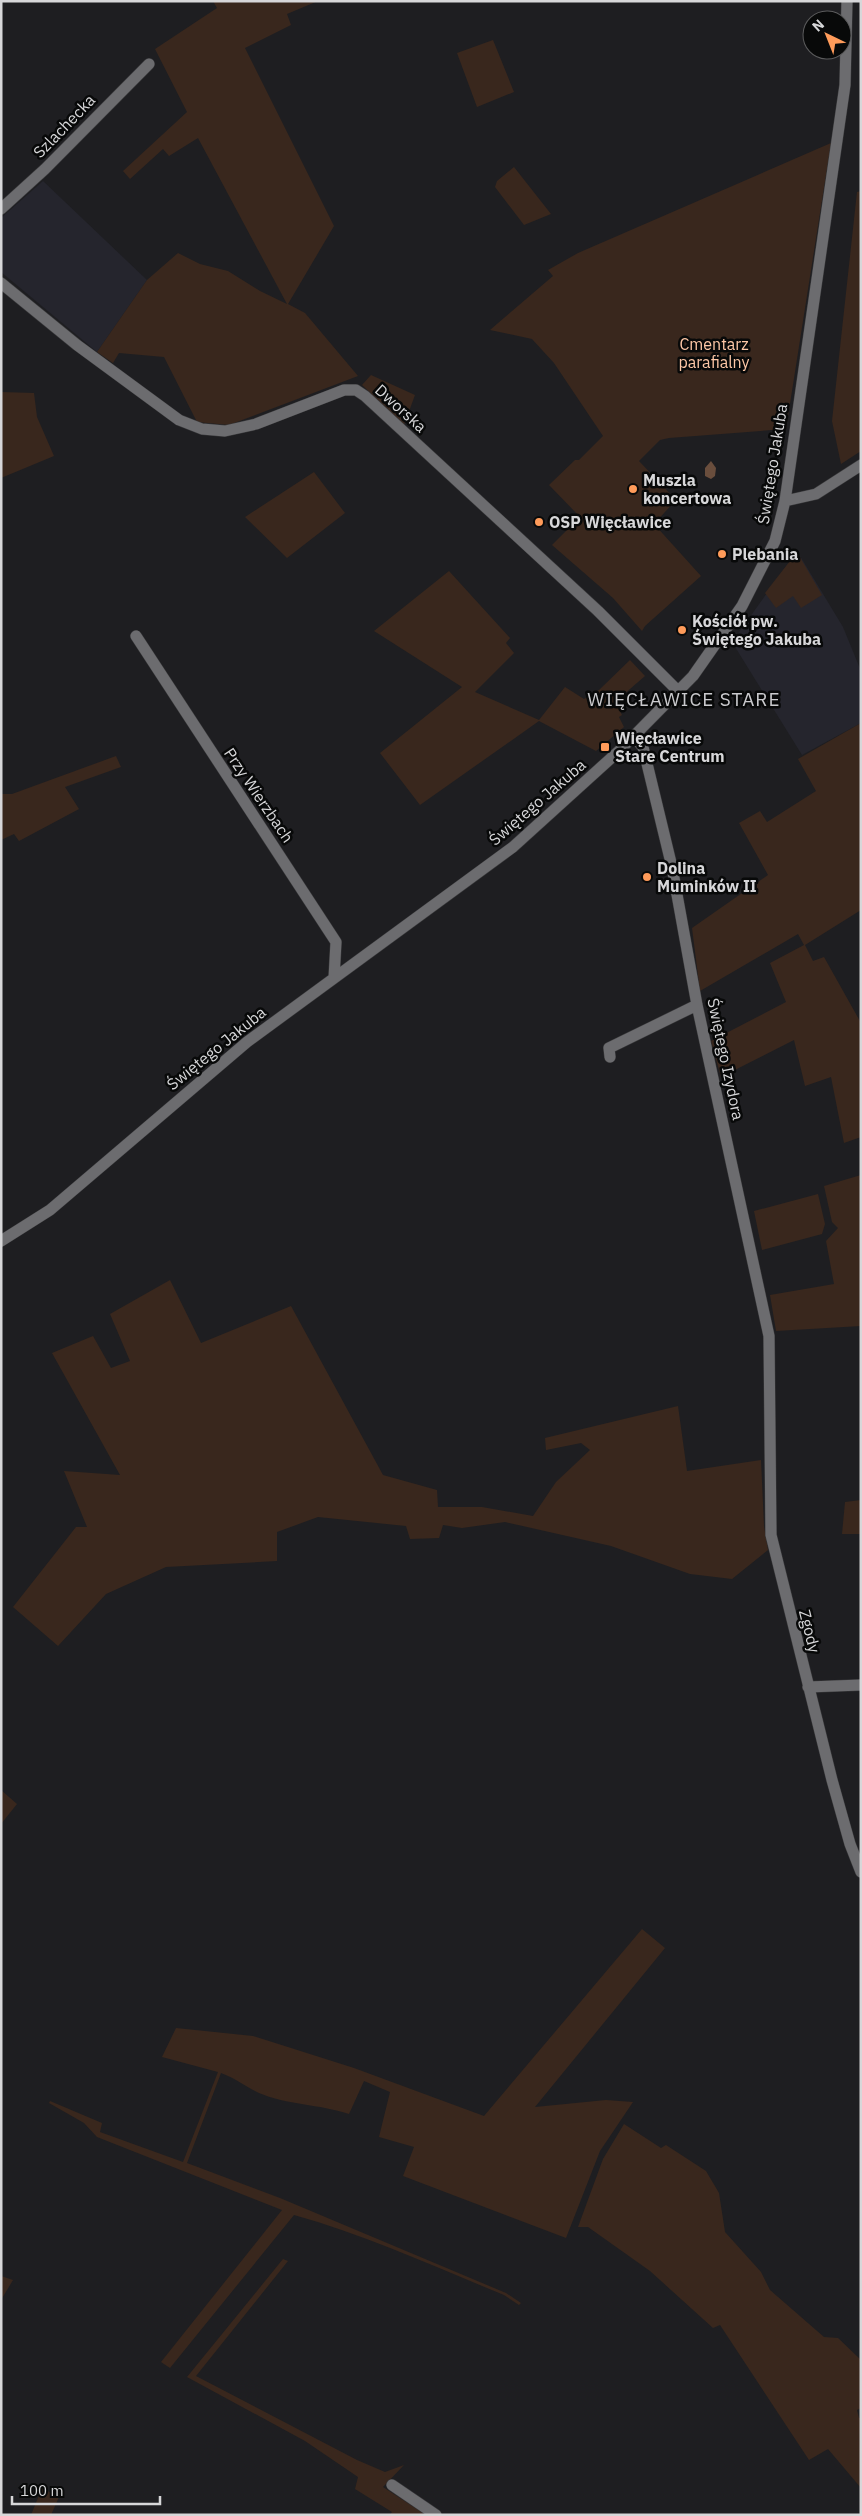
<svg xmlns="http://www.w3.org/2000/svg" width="862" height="2516" font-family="'IBM Plex Sans',sans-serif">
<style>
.built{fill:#25252d}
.green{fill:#39271d}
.water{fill:#6a4e3d}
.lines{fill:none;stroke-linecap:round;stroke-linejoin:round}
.minor-casing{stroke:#3a3a3c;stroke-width:12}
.minor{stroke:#6c6c6f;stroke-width:11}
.poi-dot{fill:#ff9b5a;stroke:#080909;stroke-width:2}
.labels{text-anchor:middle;stroke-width:5;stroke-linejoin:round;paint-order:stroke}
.street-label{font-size:16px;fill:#d7d7d9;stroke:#080909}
.park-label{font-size:16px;fill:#fec8a7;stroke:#080909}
.poi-label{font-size:16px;font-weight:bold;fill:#d7d7d9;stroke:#080909;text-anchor:start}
.quarter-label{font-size:19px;letter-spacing:1px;fill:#cacacd;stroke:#080909}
</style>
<rect width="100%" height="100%" fill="#1e1e21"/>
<path class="built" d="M43 181 147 280 97 352 1 272V218Z
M797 551 843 627 861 671V723L802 755 732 642Z"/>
<path class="green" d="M213 1H318L287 14 291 25 245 48 334 226 288 304 305 313 358 376 229 425 197 422 164 357 119 353 113 363 97 352 147 280 178 253 200 264 228 271 260 291 287 304 198 138 169 156 163 149 130 179 123 171 187 112 155 49 217 8Z
M493 40 514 92 477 107 457 53Z
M831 143 786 429 669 438 660 440 639 461 676 500 654 524 701 576 645 626 642 631 613 598 552 545 580 517 549 485 575 460H579L603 436 554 363 532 339 490 330 553 276 548 270 578 253Z
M514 167 551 214 524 225 495 187 497 181Z
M861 191V451L841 464 832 421 857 192Z
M371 375 415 395 404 425 362 385Z
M1 392 34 393 37 417 54 456 1 478Z
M314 472 345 513 287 558 245 517Z
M797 552 822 595 801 608 793 596 776 608 765 593Z
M449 571 510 638 506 643 514 653 475 692 539 720 565 687 584 699 599 690 630 660 645 676 615 702 622 715 619 717 624 727 596 751 539 721 420 805 380 753 462 687 374 631Z
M861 723V910L805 945 813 961 824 957 861 1023V1137L844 1143 831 1077 805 1086 794 1040 721 1077 711 1041 786 1002 770 963 804 945 798 934 700 991 692 928 768 875 739 823 760 811 767 822 816 791 798 759Z
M116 756 121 767 65 787 79 809 19 841 14 834 1 840V794H12Z
M861 1175V1326L776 1331 770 1295 834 1284 826 1241 838 1228 832 1222 824 1186Z
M818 1194 825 1224 822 1234 762 1250 754 1211Z
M170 1280 201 1343 291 1306 383 1475 437 1490 438 1507H482L533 1516 556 1482 590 1450 581 1443 546 1450 545 1438 678 1406 687 1471 761 1460 764 1526 768 1550 732 1579 690 1574 611 1546 505 1522 462 1528 443 1525 439 1538 410 1539 406 1526 318 1517 277 1532V1561L166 1567 106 1594 58 1646 13 1607 76 1527H87L64 1471 120 1475 52 1353 93 1336 111 1368 130 1361 110 1314Z
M861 1500V1534H842L845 1502Z
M1 1790 17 1804 1 1824Z
M642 1929 665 1948 535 2107 606 2100 633 2102 600 2151 566 2238 403 2176 414 2147 379 2137 390 2092 364 2081 349 2114C319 2104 287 2105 259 2093 246 2087 235 2078 221 2073L187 2163 280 2198 506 2293 521 2303 519 2305 504 2295C435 2267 366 2235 294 2215L170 2368 161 2362 282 2210 97 2137 84 2123 49 2103 50 2101 102 2123 100 2132 183 2162 218 2072 162 2057 176 2028 253 2036 354 2068 484 2116Z
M624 2124 661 2148 666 2145 706 2171 719 2193 725 2232 761 2272 770 2290 824 2337 838 2338 861 2360V2408L857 2410 859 2418H861V2488L828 2449 809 2460 720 2325 713 2328 650 2271 588 2227H578L603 2159Z
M283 2259 288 2261 196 2376 357 2460 385 2472 404 2465 383 2487 426 2515H390L392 2512 355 2489 358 2477 305 2441 187 2377Z
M1 2276 13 2280 1 2300Z
M42 2488 59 2497 51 2515H31Z"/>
<path class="water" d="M711 461 716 468 715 476 711 479 705 476V468Z"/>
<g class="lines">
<g class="minor-casing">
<path id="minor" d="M1 209 45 169 149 64
M1 283 77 345 179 420 202 429 225 431 256 424 344 390H356L365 396 598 611 678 691
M785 501 816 494 861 465
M136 636 336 942 334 978
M634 737 643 747 672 867 697 1005 769 1336 771 1535 832 1780 850 1844 861 1872
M610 1057 609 1048 697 1005
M1 1241 50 1210 247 1042 513 847 620 750 693 676 742 606 775 541 785 501 845 85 847 1
M808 1687 861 1685
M392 2485 436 2515"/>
</g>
<use href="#minor" class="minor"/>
</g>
<g class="poi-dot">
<circle cx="633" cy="489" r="5"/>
<circle cx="539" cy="522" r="5"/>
<circle cx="722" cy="554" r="5"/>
<circle cx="682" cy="630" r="5"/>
<rect x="600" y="742" width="10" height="10" rx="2.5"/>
<circle cx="647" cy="877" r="5"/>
</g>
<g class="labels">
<g class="street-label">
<text transform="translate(64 126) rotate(-46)" y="6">Szlachecka</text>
<text transform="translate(401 408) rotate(42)" y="6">Dworska</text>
<text transform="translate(772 464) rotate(-81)" y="6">Świętego Jakuba</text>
<text transform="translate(259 795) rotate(56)" y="6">Przy Wierzbach</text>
<text transform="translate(537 802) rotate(-41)" y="6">Świętego Jakuba</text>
<text transform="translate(216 1048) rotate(-39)" y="6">Świętego Jakuba</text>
<text transform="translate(726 1059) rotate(78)" y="6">Świętego Izydora</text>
<text transform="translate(810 1631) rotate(76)" y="6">Zgody</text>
</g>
<g class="park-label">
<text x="714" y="350">Cmentarz<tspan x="714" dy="18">parafialny</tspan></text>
</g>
<g class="poi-label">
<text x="643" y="486">Muszla<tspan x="643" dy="18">koncertowa</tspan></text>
<text x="549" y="528">OSP Więcławice</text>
<text x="732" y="560">Plebania</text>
<text x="692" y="627">Kościół pw.<tspan x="692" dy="18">Świętego Jakuba</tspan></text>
<text x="615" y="744">Więcławice<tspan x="615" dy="18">Stare Centrum</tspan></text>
<text x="657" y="874">Dolina<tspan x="657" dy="18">Muminków II</tspan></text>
</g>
<g class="quarter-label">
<text x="684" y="706">WIĘCŁAWICE STARE</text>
</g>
</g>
<rect width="862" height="2516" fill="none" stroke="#d7d7d9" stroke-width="5"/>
<g transform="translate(827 35) rotate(317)"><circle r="24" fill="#080909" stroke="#5b5b5c"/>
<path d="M0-4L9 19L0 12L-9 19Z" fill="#ff9b5a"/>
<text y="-8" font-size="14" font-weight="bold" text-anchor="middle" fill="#d7d7d9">N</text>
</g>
<path d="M12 2496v8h148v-8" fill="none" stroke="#d7d7d9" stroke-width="2.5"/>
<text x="20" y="2496" font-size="15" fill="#d7d7d9" stroke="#080909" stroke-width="4" paint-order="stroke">100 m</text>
</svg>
